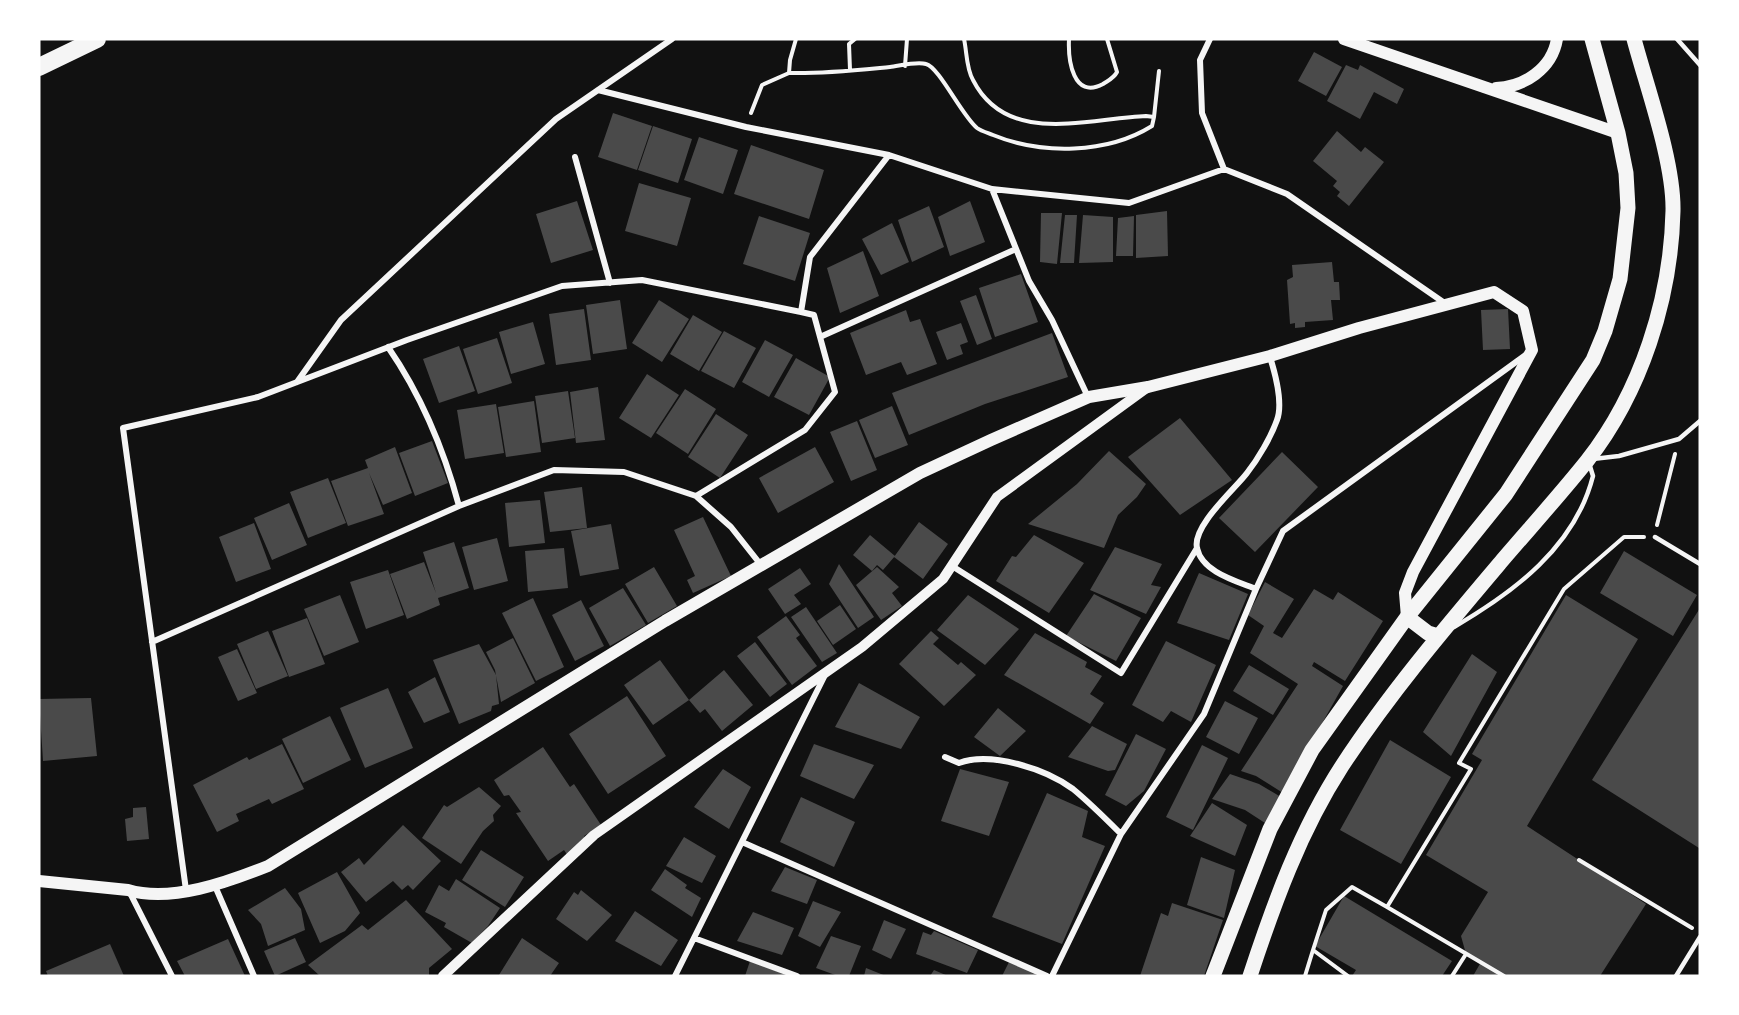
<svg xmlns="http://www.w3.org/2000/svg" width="1739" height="1015" font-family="'Exo 2',sans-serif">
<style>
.building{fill:#4a4a4a}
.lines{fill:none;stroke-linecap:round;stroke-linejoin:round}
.path{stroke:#f5f5f5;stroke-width:4}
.service{stroke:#f5f5f5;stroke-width:4.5}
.minor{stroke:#f5f5f5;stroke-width:6}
.tertiary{stroke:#f5f5f5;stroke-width:10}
.secondary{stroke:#f5f5f5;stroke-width:12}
.primary{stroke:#f5f5f5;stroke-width:15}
.motorway{stroke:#f5f5f5;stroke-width:18}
</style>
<rect width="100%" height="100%" fill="#111"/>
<path class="building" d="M1314 52 1342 67 1326 96 1298 81Z
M1346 65 1358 70 1360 65 1404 89 1397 104 1374 92 1360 119 1327 101Z
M613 113 652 126 637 170 598 157Z
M653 126 692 139 678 183 638 170Z
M1337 131 1361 152 1365 147 1384 162 1349 206 1337 196 1340 192 1333 186 1337 181 1313 161Z
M699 137 738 150 723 194 684 180Z
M751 145 824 170 809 219 734 194Z
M639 183 691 198 677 246 625 231Z
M577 201 593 250 551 263 536 214Z
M970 201 985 242 950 256 938 217Z
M929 206 944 247 912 262 898 220Z
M1167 211 1168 256 1136 258V215Z
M1041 213H1062L1057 264 1040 262Z
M1065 215H1077L1074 263H1060Z
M1083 215 1113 217V262L1079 263Z
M759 216 810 233 795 281 743 264Z
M1134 216 1133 256H1116L1118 218Z
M892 223 909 262 881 275 862 239Z
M863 251 879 296 840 313 827 268Z
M1332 262 1334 282H1339L1340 300H1331L1333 320 1305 322V327L1295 328V323L1290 324 1287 280 1293 277 1292 265Z
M1021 274 1038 322 995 337 979 288Z
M976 295 992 339 977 345 960 301Z
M620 300 627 349 593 354 586 305Z
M659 300 689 319 662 362 632 343Z
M584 309 591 360 556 365 549 314Z
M1508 309 1510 349 1483 350 1481 310Z
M906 310 910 322 920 319 937 364 907 375 901 362 866 375 850 333Z
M693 315 722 332 699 371 670 354Z
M533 322 545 364 511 374 499 332Z
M961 323 968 342 960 345 963 354 947 360 936 332Z
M724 331 756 348 734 388 701 371Z
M1052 333 1068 377 985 404 909 435 892 393Z
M497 338 512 383 478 394 463 349Z
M765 340 793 355 769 397 742 382Z
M459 346 475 391 439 403 423 359Z
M796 358 830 377 809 415 774 397Z
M647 374 679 395 651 438 619 418Z
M598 387 605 440 576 443 570 392Z
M685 389 716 409 688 454 656 433Z
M568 391 575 438 542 443 535 396Z
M534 401 541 452 506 457 498 407Z
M496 404 504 453 465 459 457 410Z
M892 406 908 445 875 458 859 420Z
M716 414 748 435 720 478 688 457Z
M1180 418 1232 480 1180 515 1128 457Z
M857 421 877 470 851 481 830 432Z
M432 441 448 483 415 496 399 453Z
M395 447 412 493 383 505 369 473 384 514 348 526 331 481 368 468 365 460Z
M815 447 834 482 778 513 759 478Z
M1109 451 1146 484 1137 497 1118 515 1104 548 1028 524 1077 484Z
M1282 452 1318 487 1255 552 1219 518Z
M328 478 346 523 308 538 290 492Z
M582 487 587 528 550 532 544 492Z
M540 500 545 543 509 547 505 503Z
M289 503 307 545 272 560 254 518Z
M703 517 731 576 693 593 687 580 695 576 674 530Z
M919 522 948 544 923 579 894 557Z
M254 523 271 569 236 582 219 537Z
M611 524 619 569 580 576 571 531Z
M870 535 895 556 883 570 877 565 872 571 853 555Z
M1034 535 1084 563 1049 613 996 581 1012 556 1016 557Z
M497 538 508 581 474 590 462 547Z
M454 542 469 588 438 598 440 605 407 619 390 574 424 562 436 593 423 552Z
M1115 547 1162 564 1151 585 1161 587 1146 614 1090 590Z
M564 548 568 588 528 592 525 551Z
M1624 551 1697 595 1673 636 1600 593Z
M839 564 874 617 858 628 829 584Z
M654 567 677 606 648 623 625 584Z
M877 567 899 587 892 593 902 606 881 620 856 585Z
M800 568 811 584 794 595 801 604 785 614 768 589Z
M388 570 404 615 366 629 350 582Z
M1199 573 1248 594 1229 640 1177 623Z
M1265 582 1294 599 1273 633 1282 638 1314 589 1333 600 1338 592 1383 621 1345 681 1314 662 1312 666 1343 686 1283 793 1256 776 1241 771 1298 684 1250 653 1264 626 1248 615Z
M623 588 646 625 610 646 589 608Z
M1094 594 1141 618 1116 661 1066 636Z
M340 595 359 642 324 656 304 609Z
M968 595 1019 629 985 665 937 630Z
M1566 595 1638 639 1527 826 1646 904 1600 976H1473L1481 962 1466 954 1461 936 1488 892 1426 855 1482 760 1472 754Z
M533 598 564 667 536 681 502 613Z
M581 600 604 646 575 661 552 615Z
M840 605 856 629 833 645 817 621Z
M806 607 837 653 822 662 791 617Z
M1700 608V845L1699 848 1592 780Z
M786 616 800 635 796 638 817 666 792 685 757 637Z
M307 618 325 664 289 677 272 631Z
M268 631 288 676 256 689 237 644Z
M931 631 939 638 933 644 958 665 961 662 976 675 944 706 899 664Z
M1035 633 1087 662 1085 667 1102 676 1090 694 1104 703 1090 724 1004 675Z
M513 638 535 683 501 702 495 670 486 652Z
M1166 641 1216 665 1191 722 1171 711 1163 722 1132 705Z
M755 642 787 684 770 697 737 656Z
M479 644 496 675 499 704 492 706 491 711 459 724 433 660Z
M237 649 257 693 238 701 218 657Z
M1472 654 1497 672 1451 756 1423 732Z
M660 660 689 700 653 725 624 685Z
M1249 665 1289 689 1273 715 1233 691Z
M724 670 753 705 722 731 705 709 700 713 689 700Z
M435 677 450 712 424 723 408 692Z
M859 683 920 717 901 749 835 727Z
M388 688 413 748 365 768 340 708Z
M627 696 666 756 608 794 569 734Z
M91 698 97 756 43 761 39 699Z
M1225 701 1258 718 1239 754 1206 737Z
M998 708 1026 731 1000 756 974 737Z
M330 716 351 760 303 783 282 739Z
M1092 726 1127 744 1115 770 1108 771 1068 757Z
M1136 734 1166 749 1144 791 1126 806 1105 795Z
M1390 740 1451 777 1401 864 1340 830Z
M282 744 304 789 272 804 269 799 236 814 239 821 217 832 193 785 247 757 249 760Z
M814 744 874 765 854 799 800 776Z
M1202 745 1228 758 1193 830 1166 817Z
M543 747 570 787 574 784 601 825 584 836 587 841 568 856 564 850 548 861 516 813 521 812 509 795 504 796 494 780Z
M723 769 751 787 729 829 694 807Z
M960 769 1009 782 989 836 941 821Z
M1230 774 1259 784 1281 797 1265 823 1245 810 1212 799Z
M479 787 501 806 493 815 494 821 483 831 461 864 422 838 444 805 447 807Z
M1047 793 1088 811 1082 837 1105 846 1062 944 992 917Z
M801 797 855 822 834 867 780 842Z
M1212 803 1247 825 1235 856 1190 836Z
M146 807 149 839 127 841 125 819 133 817V808Z
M403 825 441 861 413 890 408 885 402 890 393 881 366 902 341 872 359 858 364 865Z
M684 837 716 856 702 883 666 866Z
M481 850 524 877 505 907 462 880Z
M1201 857 1235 870 1224 918 1187 905Z
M785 867 817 880 807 904 771 891Z
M665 869 687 885 685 888 701 898 692 917 651 890Z
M337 872 360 913 345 931 320 943 298 893Z
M456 879 500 908 488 926 472 943 444 927 446 923 425 912 439 885 449 891Z
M285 888 301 909 305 930 268 946 261 924 248 910Z
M581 890 612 915 587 941 556 919 574 892 578 895Z
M1344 896 1452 961 1442 976H1352L1356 970 1315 946Z
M406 900 452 949 429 968V976H320L308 965 362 925 368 930Z
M813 901 841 912 820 947 798 936Z
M1172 903 1223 920 1204 976H1140L1161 913 1168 916Z
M635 911 678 940 661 966 615 941Z
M753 912 794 928 782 955 737 941Z
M884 920 906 929 891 959 872 950Z
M934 931 978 950 967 973 916 954 923 932 931 935Z
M831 936 861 946 849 976H838L816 968Z
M295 938 306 962 275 976 264 951Z
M522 938 559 963 550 976 499 975Z
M228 939 245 976H185L177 961Z
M110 944 124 976H48L46 971Z
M750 961 789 976H745Z
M1009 962 1042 976H1002Z
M866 968 886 976H864Z
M934 970 948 976H930Z"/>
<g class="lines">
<path class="path" d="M1069 39C1068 60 1073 100 1103 84 1109 80 1114 78 1117 72L1107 39
M905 66 907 39
M850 70 849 44 855 39
M789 73C821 74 858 70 890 67 899 66 917 61 926 64 939 67 962 116 977 128 981 131 988 133 993 135 1042 155 1107 154 1152 126L1154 117 1146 116C1088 118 1007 147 973 80 966 68 967 52 964 39
M751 113 762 85 789 73 790 60 796 39
M1154 117 1159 71
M1657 525 1675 454
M1579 860 1692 928
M1305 976 1313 950
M1348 976 1313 950 1326 910 1352 887 1387 907
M1452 976 1466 954
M1504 976 1387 907 1471 769 1459 763 1564 589 1624 537H1644"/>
<path class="service" d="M1677 39 1700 65
M1593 459 1619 456 1679 439 1700 421
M1655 537 1700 564
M1454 627C1514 592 1575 547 1593 476L1589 463
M1676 976 1700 937"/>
<path class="minor" d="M598 90 746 127 889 155
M575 157 610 283
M1224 169 1287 194 1446 304
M992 189 1029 281 1052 320 1088 397
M820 337 1016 249
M388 347C421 395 444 450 459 506
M297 382 341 320 556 119 672 39
M696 496 805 430 835 392 814 315 801 312
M952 566 1121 673 1197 548
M1256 589C1236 581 1202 572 1197 548 1192 526 1235 489 1247 473 1258 459 1271 437 1277 420 1283 404 1275 373 1270 357
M152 642 459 506 554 470 624 472 696 496 731 527 761 565
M945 757 959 763C991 751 1046 769 1073 789 1090 803 1106 819 1121 834
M742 842 1047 976
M215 886 254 976
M186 890 123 428 258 397 407 340 562 286 642 280 801 312 810 257 889 155 992 189 1129 203 1224 169 1202 113 1200 60 1210 39
M129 891 172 976
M694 938 797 976
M675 976 825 675
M1052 976 1121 834 1204 714 1256 589 1283 531 1527 354"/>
<path class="tertiary" d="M443 976 594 835 862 647 943 579 997 497 1148 387"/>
<path class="secondary" d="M1344 39 1618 133
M1496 88C1524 87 1552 69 1557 39
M39 881 128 890C171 903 228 882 268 866L665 621 920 473 991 440 1089 397 1148 387 1270 356 1359 328 1494 292 1523 311 1532 350 1413 572 1405 593 1407 617"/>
<path class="primary" d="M1407 617 1428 633 1438 636
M1213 976 1270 829 1312 750 1407 617 1506 494 1593 360 1605 331 1620 279 1628 208 1626 173 1618 133 1592 39
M1250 976C1274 903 1300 831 1342 766 1389 694 1445 628 1500 563 1529 529 1559 496 1587 461 1641 392 1671 299 1673 211 1674 162 1647 88 1634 39"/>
<path class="motorway" d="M39 67 97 39"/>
</g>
<rect width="1739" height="1015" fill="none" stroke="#ffffff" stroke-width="81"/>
</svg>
